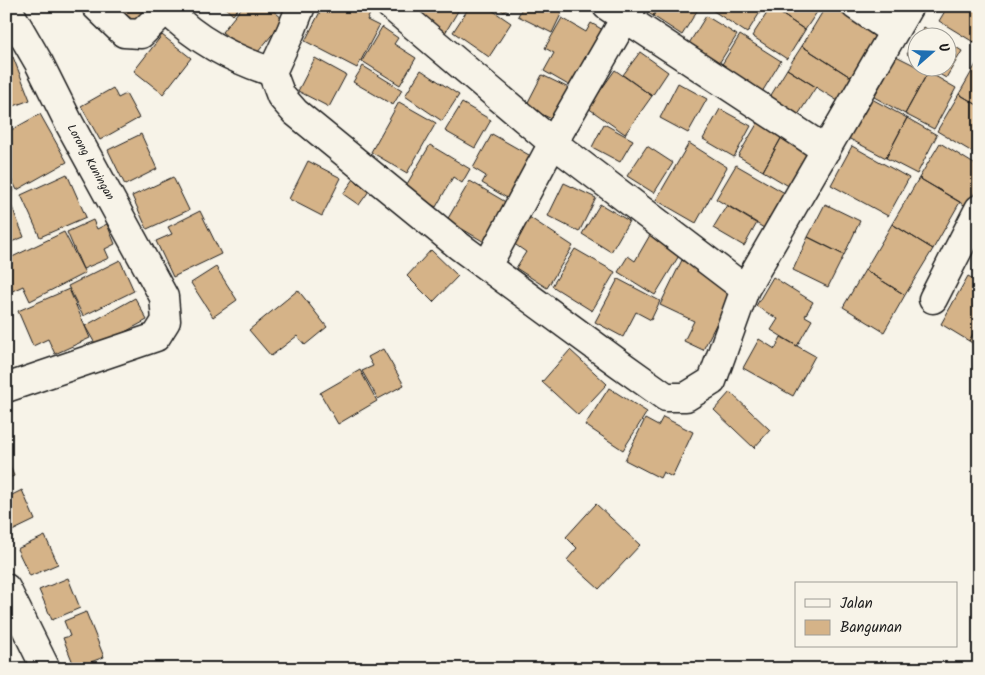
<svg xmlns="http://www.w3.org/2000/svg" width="985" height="675" font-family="Kalam,sans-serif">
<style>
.building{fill:#d5b388;stroke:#1c1c1c}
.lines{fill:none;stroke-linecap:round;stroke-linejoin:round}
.street-casing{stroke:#1c1c1c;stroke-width:31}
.street{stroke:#f7f3e8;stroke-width:28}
.labels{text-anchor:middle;stroke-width:4;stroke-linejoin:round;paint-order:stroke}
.street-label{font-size:12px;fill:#1c1c1c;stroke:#f7f3e8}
</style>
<rect width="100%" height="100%" fill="#f7f3e8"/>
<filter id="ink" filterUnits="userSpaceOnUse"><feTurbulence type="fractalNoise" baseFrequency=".02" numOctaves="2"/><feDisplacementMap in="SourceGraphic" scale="10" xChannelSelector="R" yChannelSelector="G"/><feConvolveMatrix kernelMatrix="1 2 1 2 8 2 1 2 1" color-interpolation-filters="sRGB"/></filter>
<g filter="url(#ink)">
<path class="building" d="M115 6H152L138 24Z
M223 6H240L233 15Z
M243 6H268L284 20 253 58 222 32Z
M323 6H365L372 10 367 20 379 26 357 68 305 41Z
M414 6H461L445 33 410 12Z
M470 6H486L511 23 489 57 453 32Z
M496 6H509L504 12Z
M523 6H565L552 33 518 16Z
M638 6H659L653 16Z
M659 6H700L682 35 653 16Z
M706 6H764L747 33Z
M772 6H821L805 30 771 7Z
M826 6H837L880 34 852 78 802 46Z
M948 6H979V36L975 43 939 21Z
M771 7 805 30 787 59 752 36Z
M706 16 737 35 718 65 688 45Z
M562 18 586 32 591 23 610 34 577 90 544 71 554 53 545 48Z
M382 27 398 38 394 44 416 58 400 85 362 61Z
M924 27 941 38H918Z
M162 35 191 58 163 94 134 71Z
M740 35 781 61 762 92 721 66Z
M918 38V61L907 54Z
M948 42 962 51 946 78 929 68H948Z
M802 46 852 78 838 101 787 69Z
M640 52 668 72 652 96 623 75Z
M896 56 928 72 905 114 874 97Z
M13 57 30 100 6 109V59Z
M315 58 346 75 329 107 298 91Z
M979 59V106L959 94Z
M363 66 402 90 393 105 353 82Z
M787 69 816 87 796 118 768 100Z
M421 70 459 95 442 121 405 96Z
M615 70 652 96 625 134 588 108Z
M928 72 956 88 934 129 905 114Z
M542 75 577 92 561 124 526 106Z
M678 83 707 99 688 133 660 118Z
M113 88 118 98 126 94 139 118 100 140 81 106Z
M959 94 979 106V156L937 131Z
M870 98 907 118 886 158 848 138Z
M399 102 436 123 407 173 371 152Z
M462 103 491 120 475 148 445 131Z
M720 109 751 126 734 157 703 139Z
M40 114 67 162 17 190 6 169V133Z
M907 118 937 135 917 174 886 158Z
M760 119 784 133 763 171 738 156Z
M604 124 633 140 620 162 592 147Z
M784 133 814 150 792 188 763 171Z
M141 134 157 169 125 185 108 150Z
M492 134 536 159 512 201 482 183 486 176 473 168Z
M689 143 727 167 696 223 656 200Z
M940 143 979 167V186L966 206 919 178Z
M430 145 470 169 462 183 453 177 436 207 404 189Z
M647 146 673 163 654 193 627 176Z
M852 146 909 178 888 216 831 185Z
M308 161 341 178 322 216 289 199Z
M736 165 790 196 769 231 716 199Z
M67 174 86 217 40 237 21 195Z
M6 176 14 191 6 195Z
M173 177 189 210 147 229 132 196Z
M919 178 960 202 933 249 892 224Z
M354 179 369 191 359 205 343 194Z
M470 181 509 204 486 243 447 220Z
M564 183 596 198 579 232 548 216Z
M10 202 24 237 6 244V203Z
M600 204 629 221 611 252 582 234Z
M825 204 860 221 844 255 808 237Z
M727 205 757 223 744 246 713 228Z
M200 211 221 254 173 277 156 241 172 234 168 227Z
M529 217 573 246 547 288 516 268 526 252 513 243Z
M93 220 97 229 107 224 115 244 105 249 109 258 83 269 67 232Z
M892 224 933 249 905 295 865 270Z
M64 232 85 273 30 301 23 286 6 294V260Z
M650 235 680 254 655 295 618 272 628 256 635 261Z
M808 237 844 255 828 287 793 270Z
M575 249 615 272 592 311 552 286Z
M431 250 458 276 433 302 407 276Z
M120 260 134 291 83 316 68 286Z
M682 260 735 287 703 350 684 341 694 321 660 305Z
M216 267 237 300 213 317 191 283Z
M865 270 905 295 884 332 843 307Z
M968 276 979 282V324L969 341 941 324Z
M773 277 813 302 805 316 812 320 797 346 771 330 778 319 756 306Z
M618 279 660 301 651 320 636 312 623 337 595 322Z
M69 289 90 338 55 354 48 339 33 346 18 311Z
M298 290 327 327 305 345 297 336 271 356 249 330Z
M135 298 147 320 97 347 85 326Z
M979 324V347L969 341Z
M781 337 815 356 793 396 743 368 759 339 775 349Z
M383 349 404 385 378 399 362 371 373 366 368 357Z
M570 350 607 384 578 415 542 382Z
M360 370 377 401 338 424 320 393Z
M609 388 647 412 623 450 585 425Z
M730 392 770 430 754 448 714 410Z
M663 417 693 432 672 477 663 472 660 478 625 460 645 419 658 426Z
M6 456 14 476 6 479Z
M22 490 35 520 8 533 6 529V498Z
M596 504 640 545 599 589 567 560 577 548 566 537Z
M45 536 58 564 30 576 17 549Z
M68 578 80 608 52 620 39 590Z
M86 612 104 657 75 668 63 638 70 636 64 621Z"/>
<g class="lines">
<g class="street-casing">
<path id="street" d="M96 6 124 33 141 34 169 6
M301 6 291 31 272 72 281 96 295 112 459 246 617 362 666 397H686L712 381 745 289 909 6
M391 6 553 143 745 289
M607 6 826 150
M856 6 893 31
M166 9C197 41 231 58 272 72
M487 266 553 143 632 6
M933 299 979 209
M6 388 156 337 166 321 164 297 69 123 39 63 6 6
M6 588 46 669"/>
</g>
<use href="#street" class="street"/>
</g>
</g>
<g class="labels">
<g class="street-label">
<text transform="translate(91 162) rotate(61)" y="4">Lorong Kuningan</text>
</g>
</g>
<rect width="985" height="675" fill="none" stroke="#f7f3e8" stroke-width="25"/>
<rect x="12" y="12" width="960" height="650" fill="none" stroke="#1c1c1c" stroke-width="2" filter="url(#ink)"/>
<rect x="795" y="582" width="162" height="65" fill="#f7f3e8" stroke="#9f9d96"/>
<rect x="805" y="599" width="25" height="8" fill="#f7f3e8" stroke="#9f9d96"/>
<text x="840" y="608" font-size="15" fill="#1c1c1c">Jalan</text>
<rect x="805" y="620" width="25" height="15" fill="#d5b388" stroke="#9f9d96"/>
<text x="840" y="632" font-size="15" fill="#1c1c1c">Bangunan</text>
<g transform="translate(932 52) rotate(70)"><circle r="24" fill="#f7f3e8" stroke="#9f9d96"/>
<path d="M0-4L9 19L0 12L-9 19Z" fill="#1f6fb2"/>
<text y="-8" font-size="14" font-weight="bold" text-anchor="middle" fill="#1c1c1c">U</text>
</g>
</svg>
